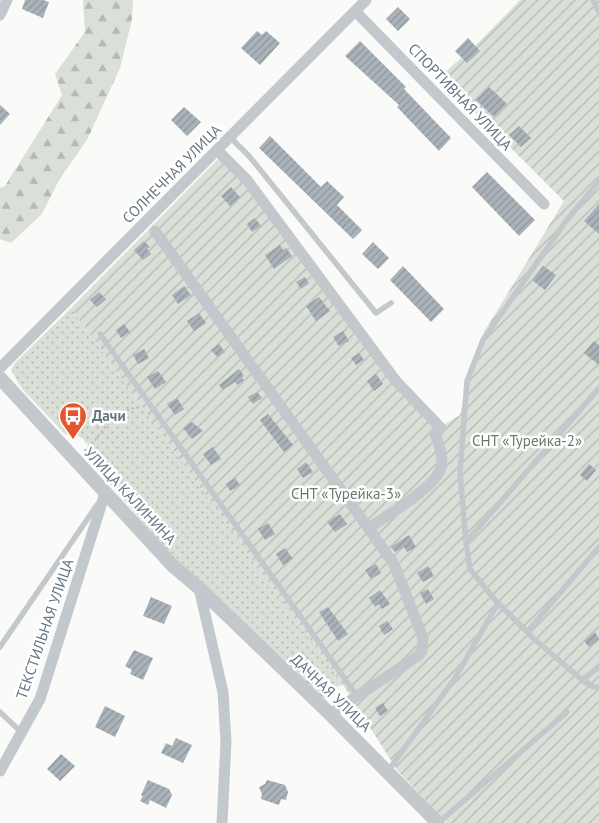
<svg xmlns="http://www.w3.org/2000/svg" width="599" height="823" font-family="'PT Sans',sans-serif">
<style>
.grass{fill:url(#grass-dots)}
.forest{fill:url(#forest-firs)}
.garden{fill:url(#garden-furrows)}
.building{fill:url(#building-hatch)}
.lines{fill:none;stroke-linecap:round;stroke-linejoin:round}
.path{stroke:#bbbfc2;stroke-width:2;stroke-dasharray:2.5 2.5;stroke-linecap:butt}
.service{stroke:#c3c8cc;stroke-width:5.5}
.minor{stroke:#c3c8cc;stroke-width:11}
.tertiary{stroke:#c3c8cc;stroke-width:14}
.labels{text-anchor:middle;stroke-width:5;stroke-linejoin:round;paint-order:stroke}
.street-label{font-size:15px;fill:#657683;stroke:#fff}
.poi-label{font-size:15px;font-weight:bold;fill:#657683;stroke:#fff;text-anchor:start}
.park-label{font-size:15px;fill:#687a64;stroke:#fff}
</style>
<defs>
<pattern id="grass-dots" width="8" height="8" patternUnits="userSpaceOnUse" patternTransform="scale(1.25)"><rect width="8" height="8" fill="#dadfd7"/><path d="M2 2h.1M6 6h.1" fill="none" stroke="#b4b9b4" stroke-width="1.8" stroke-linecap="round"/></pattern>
<pattern id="forest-firs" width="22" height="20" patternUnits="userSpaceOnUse" patternTransform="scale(1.25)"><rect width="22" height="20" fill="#dadfd7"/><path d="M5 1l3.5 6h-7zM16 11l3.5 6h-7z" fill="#b4b9b4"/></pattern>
<pattern id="garden-furrows" width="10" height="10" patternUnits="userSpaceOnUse" patternTransform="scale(1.25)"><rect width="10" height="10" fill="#dadfd7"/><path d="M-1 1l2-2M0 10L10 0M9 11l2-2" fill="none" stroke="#b4b9b4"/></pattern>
<pattern id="building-hatch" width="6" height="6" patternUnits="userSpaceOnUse" patternTransform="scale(1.25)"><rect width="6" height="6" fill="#aab3b9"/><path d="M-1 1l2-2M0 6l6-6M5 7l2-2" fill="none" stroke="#8e969c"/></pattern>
</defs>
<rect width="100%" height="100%" fill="#fafaf8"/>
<path class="grass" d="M71 308 343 685 335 687 317 667 292 680 197 585 89 460 87 454 90 448 83 439 73 432 66 435 22 389 11 370 15 363Z"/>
<path class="forest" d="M83 0H133L132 19 120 68 87 140 59 180 42 214 11 243 0 239V188L5 186 62 95 55 74 85 32Z
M306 661C321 668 334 683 327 700L292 680 299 666Z"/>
<path class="garden" d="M520 0H599V823H447L397 770 345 688 71 308 222 155 339 305 440 427 460 415 468 376 484 332 564 201 443 80 435 81 479 42Z"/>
<path class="building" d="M25 0H43L49 2 43 18 22 9Z
M398 7 410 19 398 31 386 19Z
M257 31 262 35 266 31 280 43 260 65 241 48Z
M468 38 480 51 467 63 455 51Z
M360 41 406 87 404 89 451 138 439 151 397 107 399 105 345 56Z
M489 87 507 104 494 117 476 100Z
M0 105 10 114 0 125Z
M184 107 201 122 187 136 171 120Z
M519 126 531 138 521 147 509 135Z
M270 136 321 187 327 181 344 197 337 205 362 230 353 239 259 148Z
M487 172 535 220 519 236 472 187Z
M231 187 240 197 230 206 221 196Z
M599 204V234L584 221Z
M255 218 261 226 252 232 247 224Z
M144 241 150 247 147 249 151 254 143 260 134 250Z
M373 242 389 258 378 269 362 254Z
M280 245 283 250 286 248 292 256 274 269 265 255Z
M403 266 444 309 431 322 390 280Z
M543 266 556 275 545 290 532 280Z
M305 277 309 283 301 289 296 282Z
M184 286 191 295 178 304 172 295Z
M99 292 106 299 97 307 90 300Z
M319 297 330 311 316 321 306 306Z
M199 313 206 323 194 331 187 321Z
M124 324 130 332 121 338 116 330Z
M343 331 349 341 339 346 333 337Z
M594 341 599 345V365L584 353Z
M219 344 225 352 217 357 211 350Z
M144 349 149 358 138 364 133 355Z
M359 353 364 360 356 365 351 358Z
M239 369 244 376 242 378 244 380 237 385 235 382 223 390 219 385Z
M158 371 166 382 155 389 147 377Z
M376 374 383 384 374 391 367 381Z
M257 392 262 398 253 404 248 397Z
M177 398 184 409 175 415 167 404Z
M268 414 293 445 284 452 260 420Z
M192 422 203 431 192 439 183 428Z
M213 447 221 459 211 465 203 454Z
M306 462 313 472 303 478 297 469Z
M589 464 596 470 587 481 580 475Z
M235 478 240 485 230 491 226 484Z
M340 514 347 524 335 532 327 522Z
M268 523 275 534 265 540 258 529Z
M409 535 416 547 407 552 404 547 395 552 391 547Z
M285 548 293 559 283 565 276 554Z
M376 564 381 573 371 579 365 570Z
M428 566 434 576 423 582 417 573Z
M428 589 434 599 426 604 420 593Z
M380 590 390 604 382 609 379 604 375 607 369 598Z
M151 597 172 606 164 624 143 616Z
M328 607 348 634 338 641 319 612Z
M387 621 393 629 384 635 379 626Z
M595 632 599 639 589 647 584 641Z
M134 650 153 658 143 680 130 674 132 670 125 666Z
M383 703 388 711 380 716 375 708Z
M105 706 125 716 115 737 95 727Z
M176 738 192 745 183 763 161 753 166 743 172 746Z
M61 754 75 766 60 781 47 769Z
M148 780 169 789 172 795 166 808 150 800 148 805 140 801 143 796 141 795Z
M267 780 285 785 288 792 286 800 281 799 279 805 261 799 262 794 259 787 265 784Z"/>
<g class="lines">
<path class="path" d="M84 451C107 433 105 411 141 407"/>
<path class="service" d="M593 0 599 12
M230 137 249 156 376 313 391 303
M599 181 566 221 483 340 467 381 460 472 466 542 470 569 495 600 533 638 582 680 594 687H599
M100 334 357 696
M466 542 599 388
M527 632 599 547
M0 647 97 505
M582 680 599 667
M0 712 21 732
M388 771 455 678 498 603
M438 823 567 712"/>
<path class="minor" d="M355 11 544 204
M0 15 7 0
M217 150 247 180 396 381 440 427 435 434C439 444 444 458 441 468 434 489 387 515 369 528
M155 231 394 564 423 638 422 651 418 656 330 714
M0 368 366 0
M199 588 223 692 226 742 222 823
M0 771 40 699 105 493"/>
<path class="tertiary" d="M0 378 173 566 199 588 330 714 438 823"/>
</g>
<defs>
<g id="bus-pin" transform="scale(1.4375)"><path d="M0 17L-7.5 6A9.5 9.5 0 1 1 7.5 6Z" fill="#e4572e" stroke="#fff"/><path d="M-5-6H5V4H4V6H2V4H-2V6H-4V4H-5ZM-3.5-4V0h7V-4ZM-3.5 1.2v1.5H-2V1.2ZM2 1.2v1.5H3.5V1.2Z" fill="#fff"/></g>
</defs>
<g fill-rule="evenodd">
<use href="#bus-pin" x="73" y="416"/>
</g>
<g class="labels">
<g class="street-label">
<text transform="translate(460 97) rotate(46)" y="5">СПОРТИВНАЯ УЛИЦА</text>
<text transform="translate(172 174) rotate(-45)" y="5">СОЛНЕЧНАЯ УЛИЦА</text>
<text transform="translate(130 496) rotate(47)" y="5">УЛИЦА КАЛИНИНА</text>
<text transform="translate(45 629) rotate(-71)" y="5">ТЕКСТИЛЬНАЯ УЛИЦА</text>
<text transform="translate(331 693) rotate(44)" y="5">ДАЧНАЯ УЛИЦА</text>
</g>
<g class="poi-label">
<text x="92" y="421">Дачи</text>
</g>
<g class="park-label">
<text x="527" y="446">СНТ «Турейка-2»</text>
<text x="346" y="499">СНТ «Турейка-3»</text>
</g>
</g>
</svg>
